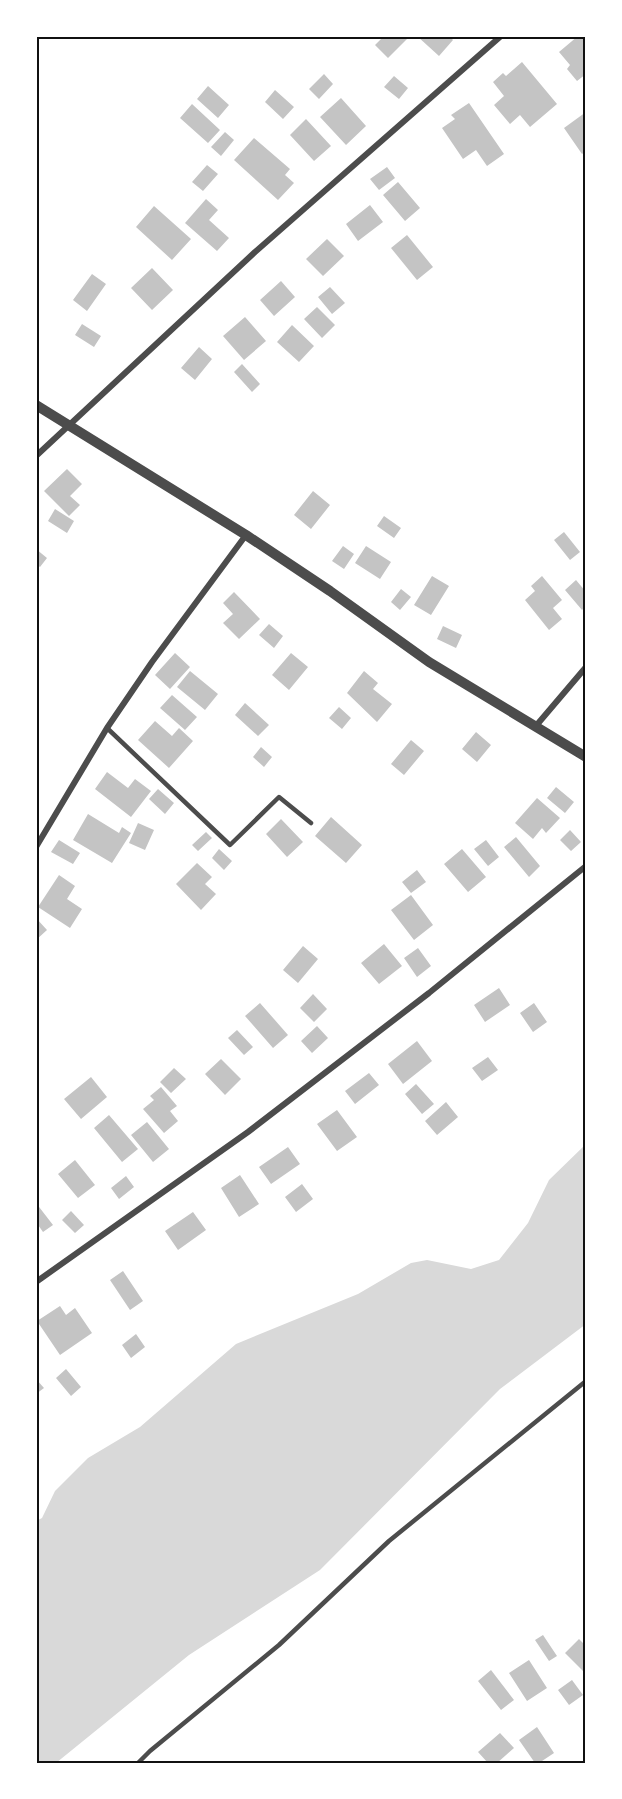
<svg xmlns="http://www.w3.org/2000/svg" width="622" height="1799" font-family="Helvetica,sans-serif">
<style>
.water{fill:#d9d9d9}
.building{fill:#c4c4c4}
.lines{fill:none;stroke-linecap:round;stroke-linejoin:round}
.service{stroke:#4c4c4c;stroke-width:4.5}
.minor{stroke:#4c4c4c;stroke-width:6}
.tertiary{stroke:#4c4c4c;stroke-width:10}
.neatline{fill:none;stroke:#111;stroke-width:2}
</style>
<rect width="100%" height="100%" fill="#fff"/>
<path class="water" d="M586 1144V1324L500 1389 320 1570 189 1655 56 1763H36V1521L42 1518 55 1491 88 1458 140 1427 236 1344 358 1294 411 1263 427 1260 471 1269 499 1260 528 1223 549 1180Z"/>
<path class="building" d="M384 36H407L408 38 388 58 375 45Z
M417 36H449L453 40 439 56Z
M578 36H586V74L577 81 567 69 570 65 559 52Z
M522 62 557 104 530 127 520 115 510 124 494 105 504 96 493 82 503 73 506 76Z
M324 74 333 84 319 99 309 89Z
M394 76 408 88 399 99 384 87Z
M208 86 229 105 218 118 197 99Z
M275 90 294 107 283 119 265 102Z
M341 98 366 126 346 145 320 117Z
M469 103 504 154 487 166 476 150 463 159 442 128 455 119 451 115Z
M192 104 220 130 208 143 180 118Z
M586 112V151L582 154 564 128Z
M306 119 331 146 314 161 290 135Z
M225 132 234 140 221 156 211 147Z
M254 138 290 169 285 175 294 183 278 200 234 160Z
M207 165 218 174 203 191 192 182Z
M387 167 395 178 379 190 370 179Z
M398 182 420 208 405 221 383 195Z
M206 199 218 210 209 220 229 238 217 251 185 223Z
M370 205 383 222 358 241 346 224Z
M154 206 191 239 172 260 136 227Z
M407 235 433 267 417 280 391 248Z
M327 239 344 256 323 276 306 259Z
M152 268 173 290 152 310 131 288Z
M92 274 106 284 87 311 73 300Z
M281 281 295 297 274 316 260 300Z
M330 287 345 303 332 314 318 297Z
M317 307 335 325 322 338 304 319Z
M245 317 266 341 244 360 223 336Z
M82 324 101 336 94 347 75 335Z
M292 325 314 346 299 362 277 342Z
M199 347 212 359 195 380 181 368Z
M242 364 260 384 252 392 234 372Z
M67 469 82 484 70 496 80 505 69 516 44 491Z
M313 491 330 505 311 529 294 515Z
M55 509 74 521 67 533 48 521Z
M384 516 401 528 394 538 377 526Z
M564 532 580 552 570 560 554 540Z
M343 546 354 554 344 569 332 561Z
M366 546 391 562 380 579 355 563Z
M36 549 47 558 40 567 36 564Z
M432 576 449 586 431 615 414 605Z
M542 576 562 600 553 608 562 619 549 630 525 600 535 591 531 586Z
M576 580 586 592V606L582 610 565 590Z
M401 589 411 597 400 610 391 602Z
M234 592 260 619 239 639 223 623 233 614 223 603Z
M269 624 283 636 274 648 259 635Z
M443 626 462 635 456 648 437 639Z
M175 653 190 667 170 689 155 675Z
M291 653 308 667 289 690 272 675Z
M190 671 218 694 205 710 177 687Z
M364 671 378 683 373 689 392 704 377 722 347 693Z
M172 695 197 717 185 730 160 708Z
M245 703 269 725 258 736 235 715Z
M339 707 351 718 342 729 329 718Z
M155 721 172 736 179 728 193 741 169 768 138 740Z
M476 732 491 745 477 762 462 749Z
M411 740 424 751 404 775 391 764Z
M261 747 272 757 264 767 253 757Z
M107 772 128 788 135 779 151 791 131 817 95 789Z
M556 787 574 802 565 813 547 798Z
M158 789 174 803 165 814 149 799Z
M537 798 560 818 546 833 542 828 533 839 515 823Z
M88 814 119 833 122 827 131 833 112 863 73 840Z
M331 817 362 845 346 863 315 836Z
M281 819 303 842 287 857 266 834Z
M138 823 154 830 145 850 129 843Z
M570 830 581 842 571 851 560 840Z
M206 832 212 838 198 851 192 845Z
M516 837 540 866 529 877 504 847Z
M59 840 80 853 73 864 51 852Z
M486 840 499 857 488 866 474 849Z
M219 849 232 861 224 870 212 858Z
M462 849 486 877 468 892 444 864Z
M197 863 212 877 205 884 216 894 201 910 176 884Z
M417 870 426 882 411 893 402 882Z
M59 875 75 886 67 899 82 909 70 928 38 907Z
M411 895 433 925 414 940 391 910Z
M36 918 47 930 36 940Z
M384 944 402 966 379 984 361 963Z
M303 946 318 959 298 983 283 970Z
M418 948 431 966 417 977 404 958Z
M499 988 510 1005 485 1022 474 1005Z
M313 994 327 1009 314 1022 300 1008Z
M260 1003 288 1035 273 1048 245 1016Z
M534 1003 547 1022 533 1032 520 1013Z
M317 1026 328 1038 312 1053 301 1041Z
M237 1030 253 1047 244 1055 228 1038Z
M417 1041 432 1061 403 1084 388 1064Z
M488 1057 498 1070 482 1081 472 1068Z
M221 1059 241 1079 225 1095 205 1074Z
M174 1068 186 1079 171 1093 160 1082Z
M369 1073 379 1085 355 1104 345 1091Z
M91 1077 107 1097 81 1119 64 1099Z
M416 1084 434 1104 422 1114 405 1094Z
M161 1087 177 1106 170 1111 178 1121 164 1133 143 1109 154 1100 150 1096Z
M446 1102 458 1117 437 1135 425 1121Z
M337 1110 357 1137 337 1151 317 1124Z
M109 1115 138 1149 122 1162 94 1128Z
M147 1122 169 1149 153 1162 131 1135Z
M288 1147 300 1164 271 1184 259 1167Z
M75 1160 95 1185 78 1198 58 1174Z
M240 1175 259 1204 239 1217 221 1188Z
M126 1176 134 1187 119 1199 111 1188Z
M302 1184 313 1199 296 1212 285 1197Z
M36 1203 53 1225 43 1232 36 1222Z
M71 1211 84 1225 75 1233 62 1220Z
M193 1212 206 1230 178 1250 165 1231Z
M123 1271 143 1301 130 1310 110 1280Z
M60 1306 66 1315 75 1308 92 1333 60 1355 37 1321Z
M136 1334 145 1347 131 1358 122 1345Z
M66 1369 81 1387 71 1396 56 1378Z
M36 1379 44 1388 36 1394Z
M543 1635 557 1656 549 1661 535 1640Z
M579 1639 586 1646V1674L565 1653Z
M529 1660 547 1688 527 1701 509 1673Z
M491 1670 514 1700 501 1710 478 1681Z
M572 1680 583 1695 569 1705 558 1690Z
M537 1727 554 1753 539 1763H535L519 1740Z
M500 1733 514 1748 497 1763H488L478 1752Z"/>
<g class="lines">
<path class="service" d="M107 728 230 845 279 797 311 823
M138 1763 150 1751 279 1645 389 1541 586 1381"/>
<path class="minor" d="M36 456 255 252 501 36
M535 727 586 667
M36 847 107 728 152 662 246 535
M36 1282 248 1132 429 993 586 866"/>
<path class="tertiary" d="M36 405 246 535 330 591 429 662 586 757"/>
</g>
<rect width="622" height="1799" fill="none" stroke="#ffffff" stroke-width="75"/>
<rect x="38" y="38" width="546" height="1724" class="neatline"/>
</svg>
